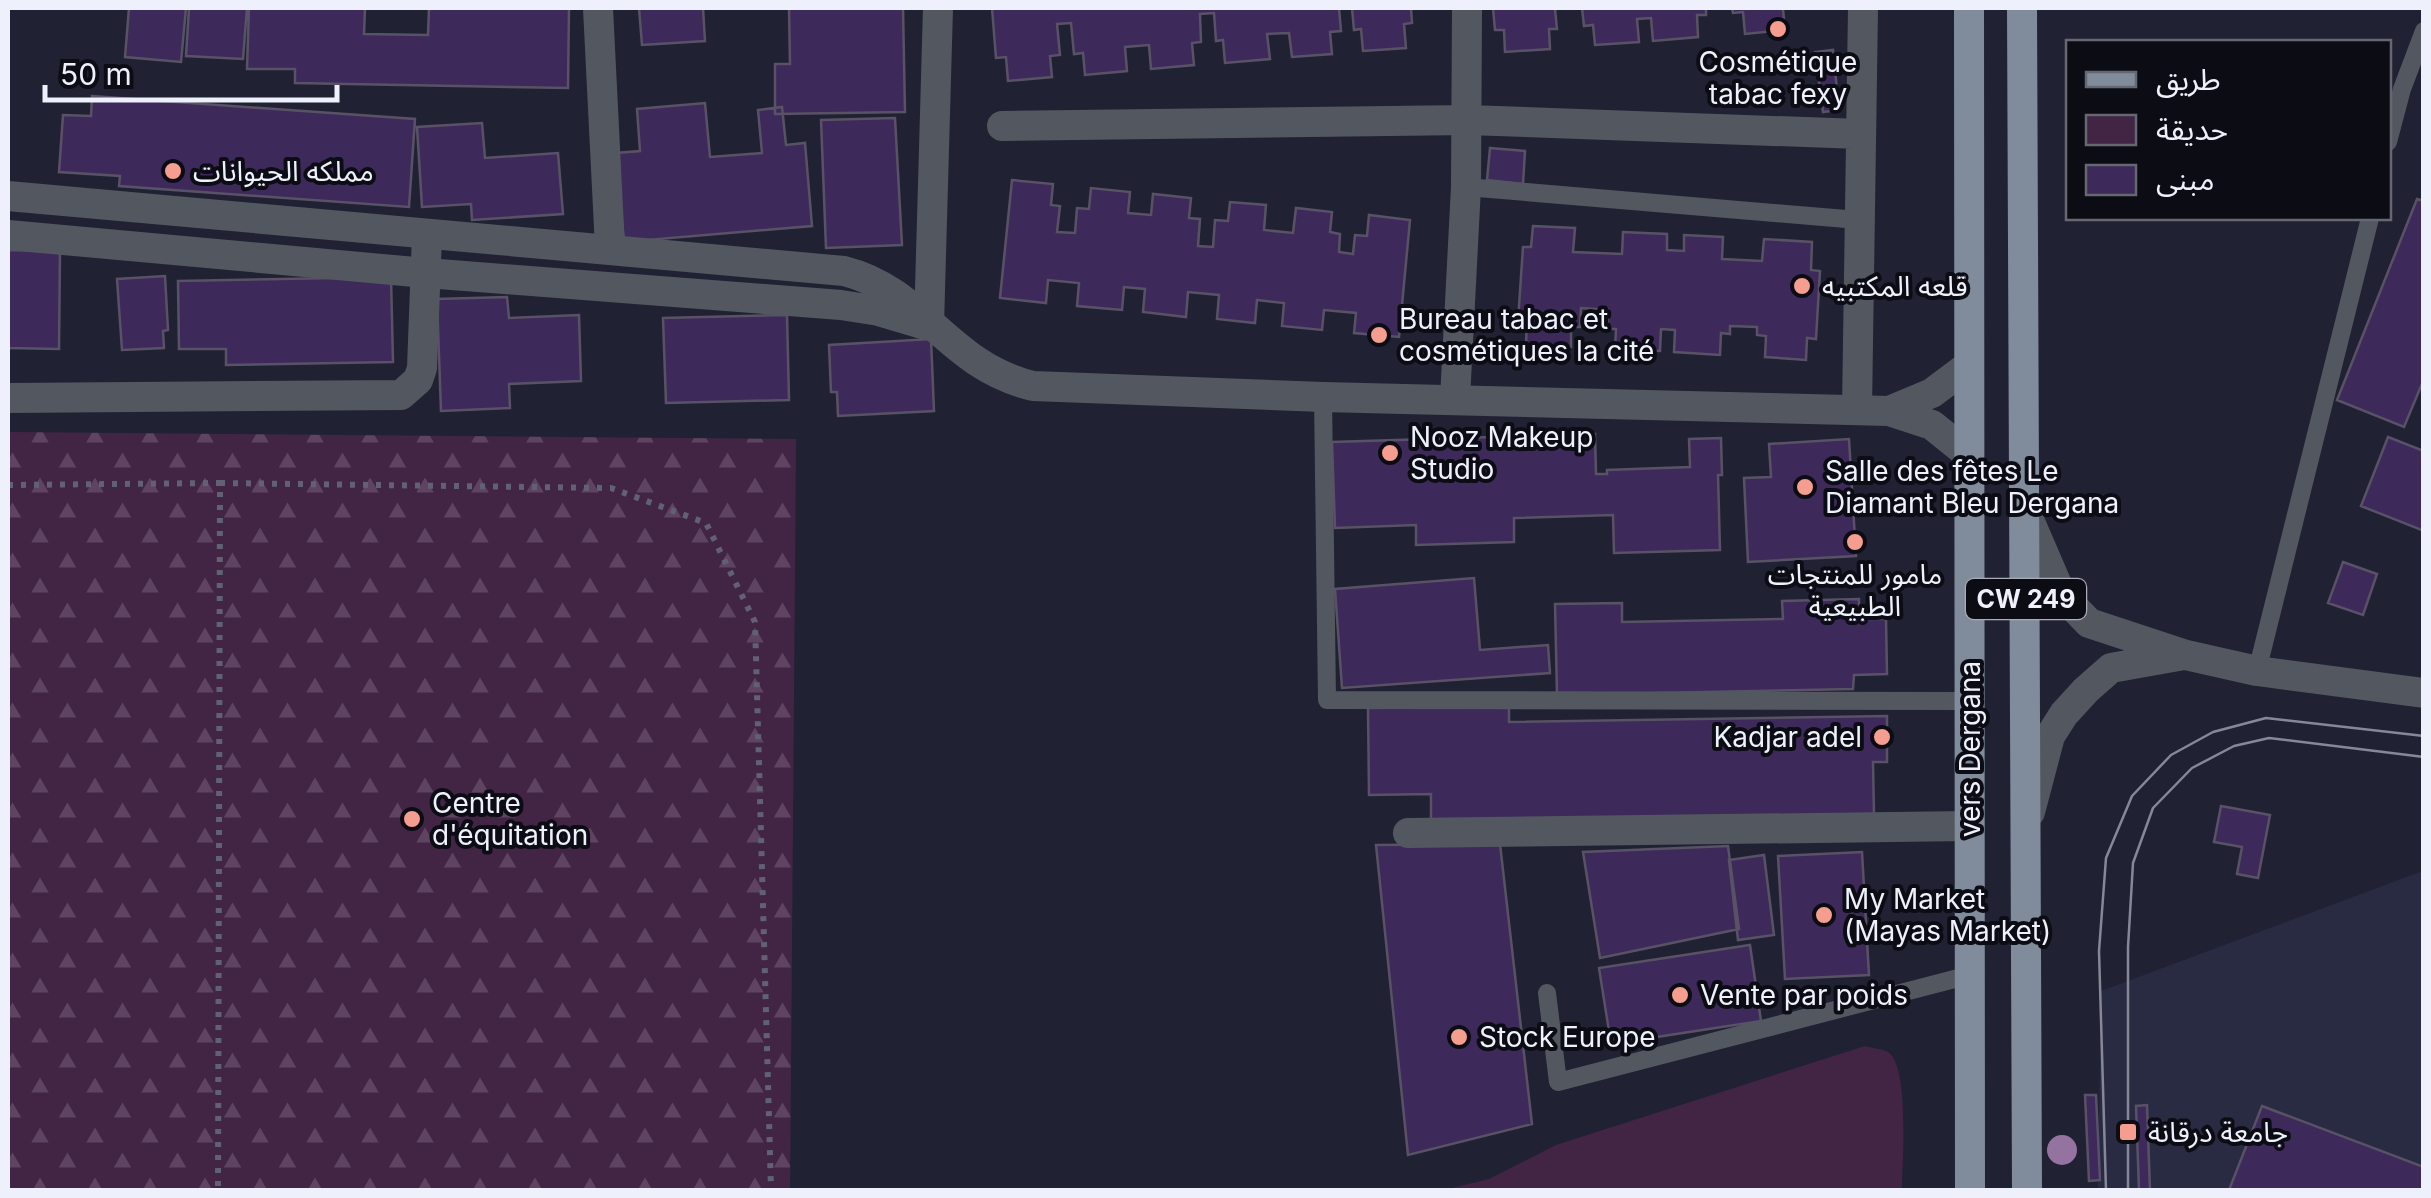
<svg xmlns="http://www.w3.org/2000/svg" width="2431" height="1198" font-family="Inter,'Noto Sans Arabic',sans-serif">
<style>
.built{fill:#292b42}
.green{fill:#422445}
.forest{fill:url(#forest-firs)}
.building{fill:#3d295a;stroke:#595266;stroke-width:2.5}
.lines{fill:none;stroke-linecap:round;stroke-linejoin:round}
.path{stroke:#606273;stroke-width:6;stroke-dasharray:5 8;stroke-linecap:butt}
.service{stroke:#535860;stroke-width:18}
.minor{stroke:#535860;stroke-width:30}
.tertiary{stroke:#535860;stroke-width:30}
.primary{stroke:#808c9c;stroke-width:30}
.tram{stroke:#868897;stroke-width:2.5}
.tree{fill:#9573a1}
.poi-dot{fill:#f59d8e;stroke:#0c0d14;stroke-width:4}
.labels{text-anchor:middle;stroke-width:8;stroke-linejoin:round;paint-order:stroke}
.shield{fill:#0c0d14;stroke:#aaacb6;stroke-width:2.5}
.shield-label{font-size:25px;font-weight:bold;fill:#eef0fc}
.poi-label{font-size:28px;fill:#eef0fc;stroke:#0c0d14;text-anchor:start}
.street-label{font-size:28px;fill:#eef0fc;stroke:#0c0d14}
</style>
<defs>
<pattern id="forest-firs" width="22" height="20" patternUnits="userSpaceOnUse" patternTransform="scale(2.5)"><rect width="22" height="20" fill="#422445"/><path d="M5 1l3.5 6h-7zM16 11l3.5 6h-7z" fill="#5e4461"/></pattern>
</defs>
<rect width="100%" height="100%" fill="#202234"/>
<path class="built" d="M2423 871V1190H2098L2101 991Z"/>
<path class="green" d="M1865 1046C1871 1048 1883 1049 1888 1052 1910 1067 1902 1164 1902 1190H1444L1489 1179 1556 1145Z"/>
<path class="forest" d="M8 432 796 439 790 1190H8Z"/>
<path class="building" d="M129 8H186L181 62 125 57Z
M189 8H247L243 59 186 56Z
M249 8H365L364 34 428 35 429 8H569L568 88 295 83V69H247Z
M639 8H703L705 41 642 45Z
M789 8H903L905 112 775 114V64H790Z
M992 8H1339L1341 31 1330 32 1332 54 1292 57 1289 33 1267 34 1270 59 1225 63 1223 40 1216 41 1214 13 1200 14 1201 42 1192 43 1194 65 1151 69 1149 45 1125 47 1127 71 1085 75 1083 53 1074 54 1071 23 1057 24 1060 55 1050 56 1052 77 1008 81 1006 57 996 58Z
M1352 8H1411L1412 23 1404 24 1406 48 1363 51 1361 29 1354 30Z
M1493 8H1576L1555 9 1557 29H1549L1550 49 1505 52 1504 30H1495Z
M1582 8H1706V15H1697L1698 37 1653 41 1651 18 1637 19 1639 42 1595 45 1593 25 1584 26Z
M1732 8H1792L1783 9 1785 30 1745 34 1743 12 1733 13Z
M1833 50 1839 110 1823 112 1815 52Z
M92 96 415 119 409 207 119 186 120 176 59 172 63 115 91 116Z
M705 103 710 157 762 153 758 110 782 107 786 145 805 143 812 226 624 242 616 153 640 151 637 109Z
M895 118 902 245 826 248 821 120Z
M482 123 485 158 558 153 563 214 472 220 471 204 422 207 417 127Z
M1490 148 1525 151 1523 184 1487 180Z
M1012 180 1053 184 1051 205 1060 206 1057 232 1075 233 1077 208 1089 209 1091 188 1130 192 1128 213 1151 215 1153 194 1191 198 1189 218 1200 219 1198 246 1213 247 1215 220 1228 221 1230 202 1266 205 1264 230 1293 233 1296 208 1332 212 1330 232 1340 234 1339 252 1353 254 1355 235 1367 236 1369 215 1410 220 1399 337 1354 333 1356 313 1324 310 1322 330 1282 326 1284 303 1257 300 1255 323 1217 319 1219 295 1188 292 1186 317 1143 312 1145 289 1124 287 1122 310 1077 306 1079 283 1048 280 1046 303 1000 298Z
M2417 199 2424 201V379L2404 427 2337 400Z
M1533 226 1575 228 1573 252 1622 254 1623 232 1667 234V250L1684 251V235L1723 237 1722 259 1762 261 1764 239 1812 242 1811 270 1820 271 1816 339 1807 338 1806 360 1765 357 1766 336 1757 335V327L1730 326V334L1721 333 1720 355 1674 352 1675 330 1661 329 1660 351 1615 349 1616 329H1607L1608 310 1581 308 1580 327H1571V347L1526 344 1527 321H1518L1523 247H1531Z
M8 250 60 251 59 349 8 348Z
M165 276 168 330 163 331 164 348 122 350 117 279Z
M391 277 393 362 226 365V349H179L178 281Z
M507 297 509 318 579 315 581 381 509 384 510 408 441 411 437 299Z
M787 315 789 400 666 403 663 318Z
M931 339 934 411 838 416 837 392H831L829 345Z
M1595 434 1596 474H1607V470L1690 467 1689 439 1721 438 1722 475H1718L1720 550 1614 553 1613 515 1514 518V542L1416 545V525L1335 528 1332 442Z
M2388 437 2424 451V531L2361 506Z
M1849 439 1856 556 1748 562 1744 478 1771 477 1769 444Z
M2343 562 2377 574 2363 615 2328 603Z
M1474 578 1480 650 1548 645 1550 673 1342 688 1335 589Z
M1859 599V619H1886L1887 674 1854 675 1853 689 1557 695 1555 604 1622 603V622L1783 619 1782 601Z
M1509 706V722L1887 716V762H1873L1874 815 1431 821V794L1369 795 1368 708Z
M2221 806 2270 815 2258 878 2237 874 2242 847 2214 842Z
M1500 844 1532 1124 1408 1155 1376 845Z
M1728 846 1739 929 1600 958 1583 852Z
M1862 852 1869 975 1785 979 1778 856Z
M1764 855 1774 935 1738 940 1729 860Z
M1750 945 1761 1021 1611 1044 1599 968Z
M2085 1095H2096L2100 1180 2089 1181Z
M2147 1105 2150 1190H2139L2136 1106Z
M2262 1106 2424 1167V1190H2229Z"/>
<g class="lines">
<path class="path" d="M220 483 611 488 706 523 755 622 771 1190
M8 485 220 483 218 1190"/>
<path class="service" d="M2388 142 2402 89 2424 31
M1466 187 1858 220
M1323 397 1327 700 1971 701
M2257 671 2370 218
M1547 993 1558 1082 1970 975"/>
<path class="minor" d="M598 8 610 248
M1002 126 1468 120 1860 134
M929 325 938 8
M8 398 401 395 418 380 422 368 427 235
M1455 399 1466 187 1467 8
M1857 410 1863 8
M2024 508 2061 594 2089 623 2186 655 2257 671 2424 693
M2030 812 2050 736 2064 714 2086 690 2111 668 2184 655
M1408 833 1969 826"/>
<path class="tertiary" d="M8 196 844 271C924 291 946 365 1033 386L1323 397 1889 411 1932 425 1968 454
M8 235 426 273 841 305 879 311 926 325
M1889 411 1932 393 1968 366"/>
<path class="primary" d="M1969 8 1970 1190
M2022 8 2027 1190"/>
<path class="tram" d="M2106 1190 2099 951 2106 858 2132 796 2171 755 2213 732 2266 718 2424 736
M2128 1190V947L2133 863 2153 808 2192 768 2234 746 2269 738 2424 757"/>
</g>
<circle class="tree" cx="2062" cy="1150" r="15"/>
<g class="poi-dot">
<circle cx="1778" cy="29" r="10"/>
<circle cx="173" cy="171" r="10"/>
<circle cx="1802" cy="286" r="10"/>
<circle cx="1379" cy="335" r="10"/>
<circle cx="1390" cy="453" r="10"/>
<circle cx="1805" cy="487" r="10"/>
<circle cx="1855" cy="542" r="10"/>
<circle cx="1882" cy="737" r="10"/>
<circle cx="412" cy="819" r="10"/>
<circle cx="1824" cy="915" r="10"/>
<circle cx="1680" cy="995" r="10"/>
<circle cx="1459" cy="1037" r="10"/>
<rect x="2118" y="1122" width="20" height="20" rx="5"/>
</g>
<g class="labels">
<rect class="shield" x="1966" y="579" width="120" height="40" rx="8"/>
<g class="shield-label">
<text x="2026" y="608">CW 249</text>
</g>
<g class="poi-label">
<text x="1778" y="72" text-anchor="middle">Cosmétique<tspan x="1778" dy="32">tabac fexy</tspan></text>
<text x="193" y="181">مملكه الحيوانات</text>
<text x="1822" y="296">قلعه المكتبيه</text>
<text x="1399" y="329">Bureau tabac et<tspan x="1399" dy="32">cosmétiques la cité</tspan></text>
<text x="1410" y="447">Nooz Makeup<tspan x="1410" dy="32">Studio</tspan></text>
<text x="1825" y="481">Salle des fêtes Le<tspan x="1825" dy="32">Diamant Bleu Dergana</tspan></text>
<text x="1855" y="584" text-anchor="middle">مامور للمنتجات<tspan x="1855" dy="32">الطبيعية</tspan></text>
<text x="1862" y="747" text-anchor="end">Kadjar adel</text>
<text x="432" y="813">Centre<tspan x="432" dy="32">d'équitation</tspan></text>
<text x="1844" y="909">My Market<tspan x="1844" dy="32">(Mayas Market)</tspan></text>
<text x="1700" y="1005">Vente par poids</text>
<text x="1479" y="1047">Stock Europe</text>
<text x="2148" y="1142">جامعة درقانة</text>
</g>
<g class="street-label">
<text transform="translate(1970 749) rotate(-90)" y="10">vers Dergana</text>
</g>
</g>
<rect width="2431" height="1198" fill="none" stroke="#eef0fc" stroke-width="20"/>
<rect x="2066" y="40" width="325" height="180" fill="#0c0d14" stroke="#666871" stroke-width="2.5"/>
<rect x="2086" y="72" width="50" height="15" fill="#808c9c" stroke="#666871" stroke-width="2.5"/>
<text x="2156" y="90" font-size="30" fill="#eef0fc">طريق</text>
<rect x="2086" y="115" width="50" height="30" fill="#422445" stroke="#666871" stroke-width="2.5"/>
<text x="2156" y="140" font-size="30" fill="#eef0fc">حديقة</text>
<rect x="2086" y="165" width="50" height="30" fill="#3d295a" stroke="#666871" stroke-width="2.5"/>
<text x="2156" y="190" font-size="30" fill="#eef0fc">مبنى</text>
<path d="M45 85v15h292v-15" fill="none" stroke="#eef0fc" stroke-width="5"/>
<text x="60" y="85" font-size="30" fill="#eef0fc" stroke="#0c0d14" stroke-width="8" paint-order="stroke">50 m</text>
</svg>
